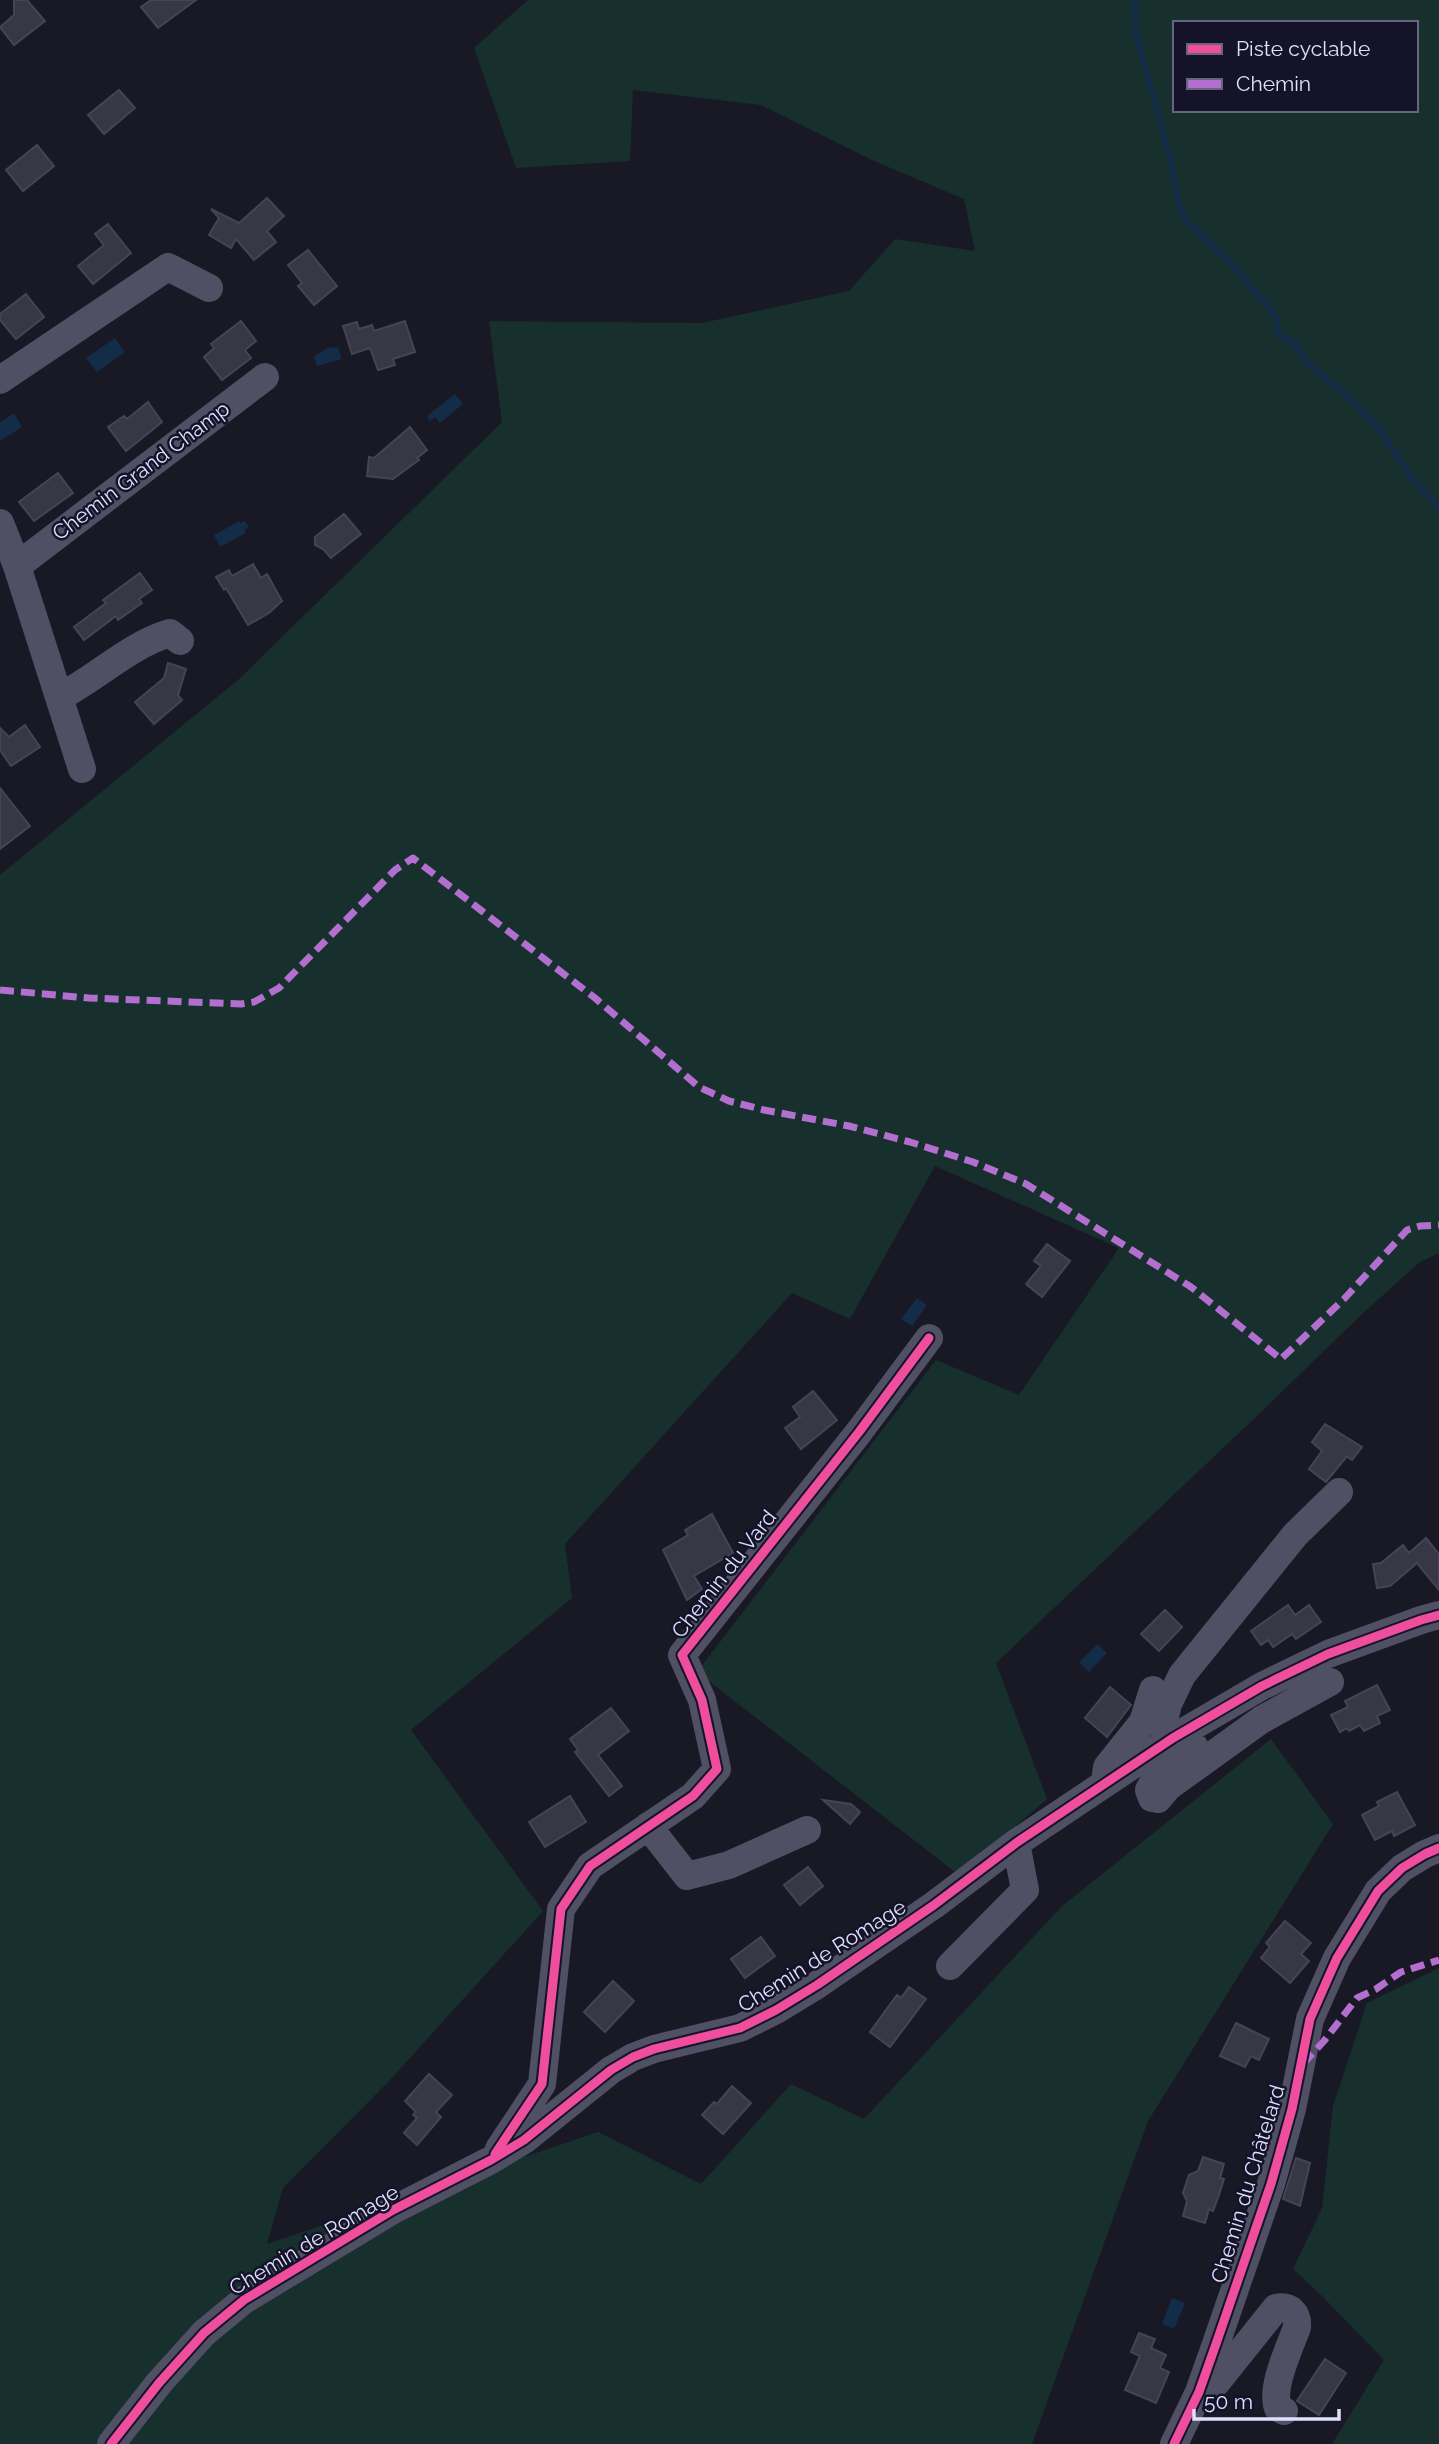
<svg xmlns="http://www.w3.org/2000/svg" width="1439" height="2444" font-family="Raleway,sans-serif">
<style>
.green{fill:#17302e;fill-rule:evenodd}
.water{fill:#132c47}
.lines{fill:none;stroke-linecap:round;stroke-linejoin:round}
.stream{stroke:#132c47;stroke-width:6}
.building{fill:#383746;stroke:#454457;stroke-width:2}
.minor{stroke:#4f5064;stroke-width:28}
.quiet{stroke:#b36fd0;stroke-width:7;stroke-dasharray:14 7;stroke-linecap:butt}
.cycleway-casing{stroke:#14132a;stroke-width:13}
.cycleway{stroke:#ef4d9e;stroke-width:9}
.labels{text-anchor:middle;stroke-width:5;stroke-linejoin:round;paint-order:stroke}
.street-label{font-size:21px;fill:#dfe0fd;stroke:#14132a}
</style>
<rect width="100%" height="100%" fill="#191825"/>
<path class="green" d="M528 0H1439V1253L1420 1262 1361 1315 1260 1413 996 1663 1047 1799 959 1875 697 1672 936 1360 1019 1395 1119 1248 935 1166 850 1319 792 1293 565 1544 572 1598 411 1730 543 1911 391 2079 283 2188 267 2244 598 2132 701 2184 791 2084 864 2119 1062 1906 1271 1739 1333 1824 1148 2121 1032 2444H0V875L238 680 502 422 489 321 702 323 849 291 895 239 975 251 964 199 874 161 761 105 633 90 630 161 516 168 474 48ZM1175 23H1416V110H1175Z
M1439 1968V2444H1332L1384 2360 1322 2296 1293 2269 1322 2208 1333 2106 1367 2003Z"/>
<path class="water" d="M115 338 125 352 97 372 86 358Z
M338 347 342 359 317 366 314 356 328 348Z
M455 394 463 404 440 423 435 417 430 421 427 416Z
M14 413 22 427 0 441V422Z
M239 521 240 523 245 521 249 527 244 530 246 533 220 547 214 535Z
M917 1298 927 1305 912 1326 901 1319Z
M1098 1644 1107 1653 1089 1672 1079 1662Z
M1172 2298 1185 2303 1174 2329 1162 2324Z"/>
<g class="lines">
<path class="stream" d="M1135 0 1136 34 1170 158 1179 205 1185 220 1229 261 1276 316 1278 335 1295 344 1308 364 1344 393 1378 427 1411 477 1439 508"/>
</g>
<path class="building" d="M14 0H27L45 21 14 45 0 27 14 15Z
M151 0H196L158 28 141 7Z
M119 90 135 108 104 134 88 115Z
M37 145 54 166 23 191 6 170Z
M267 198 284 216 267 231 276 242 254 260 236 239 231 248 209 235 219 218 211 209 239 223Z
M108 224 131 253 93 284 78 266 104 245 95 234Z
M308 250 337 286 314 305 298 286 302 283 288 265Z
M26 294 44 317 16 339 0 320V314Z
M241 321 256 341 245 350 251 358 222 380 204 357 214 348 211 344Z
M405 321 415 352 393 359 395 365 378 370 370 348 352 354 343 326 357 322 359 329 372 325 374 331Z
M148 402 162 422 126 451 108 427 124 416 127 419Z
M410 427 427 450 417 458 419 460 393 479 367 476 369 457 374 458Z
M58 473 73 493 34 521 19 502Z
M344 514 361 534 331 558 323 549 315 545V537Z
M253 564 261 578 267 574 282 601 269 613 248 625 226 588 224 590 216 577 229 570 232 576Z
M140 573 152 590 139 599 142 603 118 620 116 616 84 640 74 627 106 603 103 600Z
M168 663 186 669 178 695 182 700 154 724 135 702 164 678Z
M25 725 40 747 11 766 0 750V728L9 737Z
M0 788 30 826 0 849Z
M1047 1244 1070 1261 1042 1297 1026 1284 1041 1266 1034 1261Z
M813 1391 837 1420 801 1449 785 1428 800 1417 793 1407Z
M1325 1424 1362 1447 1352 1460 1347 1456 1326 1482 1309 1469 1322 1451 1312 1442Z
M712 1514 733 1553 694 1576 702 1589 687 1600 663 1550 688 1535 685 1530Z
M1426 1538 1439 1554V1590L1417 1563 1390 1586 1377 1588 1373 1564 1381 1563 1403 1545 1409 1553Z
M1288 1605 1295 1615 1309 1605 1321 1622 1296 1639 1292 1634 1273 1647 1268 1640 1261 1645 1251 1631Z
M1165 1610 1182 1627 1159 1651 1141 1634Z
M1377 1685 1390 1710 1377 1716 1380 1723 1364 1731 1360 1725 1349 1731 1347 1728 1340 1732 1331 1715 1348 1707 1345 1701Z
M1110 1687 1131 1705 1107 1737 1085 1718Z
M611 1708 629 1731 598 1755 622 1786 609 1796 575 1752 578 1750 570 1739Z
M1397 1792 1415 1825 1394 1836 1392 1831 1375 1840 1362 1815 1379 1806 1377 1802Z
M570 1796 586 1822 545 1847 529 1822Z
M823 1800 851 1804 860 1812 850 1824Z
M808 1867 823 1886 800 1905 784 1885Z
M1285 1921 1311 1943 1301 1954 1309 1961 1290 1983 1261 1958 1270 1947 1266 1943Z
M761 1937 775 1956 745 1978 731 1959Z
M613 1981 634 2001 605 2032 584 2012Z
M909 1987 926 1999 890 2047 870 2032 897 1995 901 1998Z
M1236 2023 1269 2039 1259 2060 1251 2056 1245 2067 1220 2056Z
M429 2074 452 2095 436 2112 441 2117 417 2145 404 2133 417 2118 413 2115 416 2112 405 2101Z
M732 2086 751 2103 723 2134 702 2115 714 2102 717 2104Z
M1203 2157 1224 2164 1220 2178 1224 2179 1219 2195 1213 2211 1209 2209 1205 2223 1183 2216 1187 2201 1183 2193 1189 2175 1198 2171Z
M1296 2158 1310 2163 1300 2206 1283 2199Z
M1139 2333 1155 2339 1151 2348 1166 2355 1160 2368 1169 2372 1156 2403 1125 2390 1140 2356 1131 2352Z
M1325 2359 1346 2373 1319 2415 1297 2401Z"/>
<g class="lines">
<path class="minor" d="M0 380 168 267 209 288
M0 523 17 566 82 769
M17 566 265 377
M59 697C97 678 129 645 170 633L180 641
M1330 1682 1261 1720 1168 1787 1158 1799 1152 1798 1149 1790C1158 1770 1184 1766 1194 1746L1186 1736 1173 1738 1164 1731 1163 1724 1168 1704 1182 1675 1295 1535 1339 1492
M1105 1782 1107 1767 1143 1722 1153 1690
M648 1826 687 1876 729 1865 807 1830
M950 1966 1025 1890 1016 1843
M499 2149 542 2084 561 1909 590 1866 693 1796 717 1769 702 1700 682 1655 859 1432 929 1338
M1201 2390 1216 2383 1276 2308C1290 2305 1298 2313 1297 2327 1290 2347 1270 2388 1278 2408L1284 2411
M111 2444 159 2383 204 2333 244 2300 393 2210 491 2160 524 2140 611 2070 633 2057 654 2049 740 2028 776 2010 817 1985 934 1905 1016 1843 1173 1738 1262 1686 1328 1654 1421 1620 1439 1615
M1174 2444 1199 2392 1216 2344 1271 2184 1292 2109 1310 2019 1325 1985 1337 1958 1378 1891 1402 1868 1425 1854 1439 1848"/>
<path class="quiet" d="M0 990 89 998 241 1004 254 1002 279 988 395 870 413 858 595 998 699 1087 729 1101 764 1110 849 1126 910 1142 973 1162 1026 1184 1191 1287 1281 1359 1344 1299 1407 1230 1420 1226 1439 1225
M1303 2064 1324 2041 1357 1998 1376 1989 1401 1972 1439 1960"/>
<g class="cycleway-casing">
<path id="cycleway" d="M495 2154 542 2084 561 1909 590 1866 693 1796 717 1769 702 1700 682 1655 859 1432 929 1338
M111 2444 159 2383 204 2333 244 2300 393 2210 491 2160 524 2140 611 2070 633 2057 654 2049 740 2028 776 2010 817 1985 934 1905 1016 1843 1173 1738 1262 1686 1328 1654 1421 1620 1439 1615
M1174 2444 1199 2392 1216 2344 1271 2184 1292 2109 1310 2019 1325 1985 1337 1958 1378 1891 1402 1868 1425 1854 1439 1848"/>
</g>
<use href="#cycleway" class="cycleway"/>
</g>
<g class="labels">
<g class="street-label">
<text transform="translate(141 471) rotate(-37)" y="7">Chemin Grand Champ</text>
<text transform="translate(724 1574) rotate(-52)" y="7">Chemin du Vard</text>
<text transform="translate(822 1956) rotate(-32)" y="7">Chemin de Romage</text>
<text transform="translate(1248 2184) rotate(-73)" y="7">Chemin du Châtelard</text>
<text transform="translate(314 2240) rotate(-31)" y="7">Chemin de Romage</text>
</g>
</g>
<rect x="1173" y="21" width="245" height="91" fill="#14132a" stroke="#65657e" stroke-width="2"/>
<rect x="1187" y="44" width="35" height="10" fill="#ef4d9e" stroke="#65657e" stroke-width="2"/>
<text x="1236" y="56" font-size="21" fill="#dfe0fd">Piste cyclable</text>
<rect x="1187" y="79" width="35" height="10" fill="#b36fd0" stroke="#65657e" stroke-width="2"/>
<text x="1236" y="91" font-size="21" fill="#dfe0fd">Chemin</text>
<path d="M1194 2409v10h145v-10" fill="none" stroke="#dfe0fd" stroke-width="3.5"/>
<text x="1204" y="2409" font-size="21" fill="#dfe0fd" stroke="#14132a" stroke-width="5" paint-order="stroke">50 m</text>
</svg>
